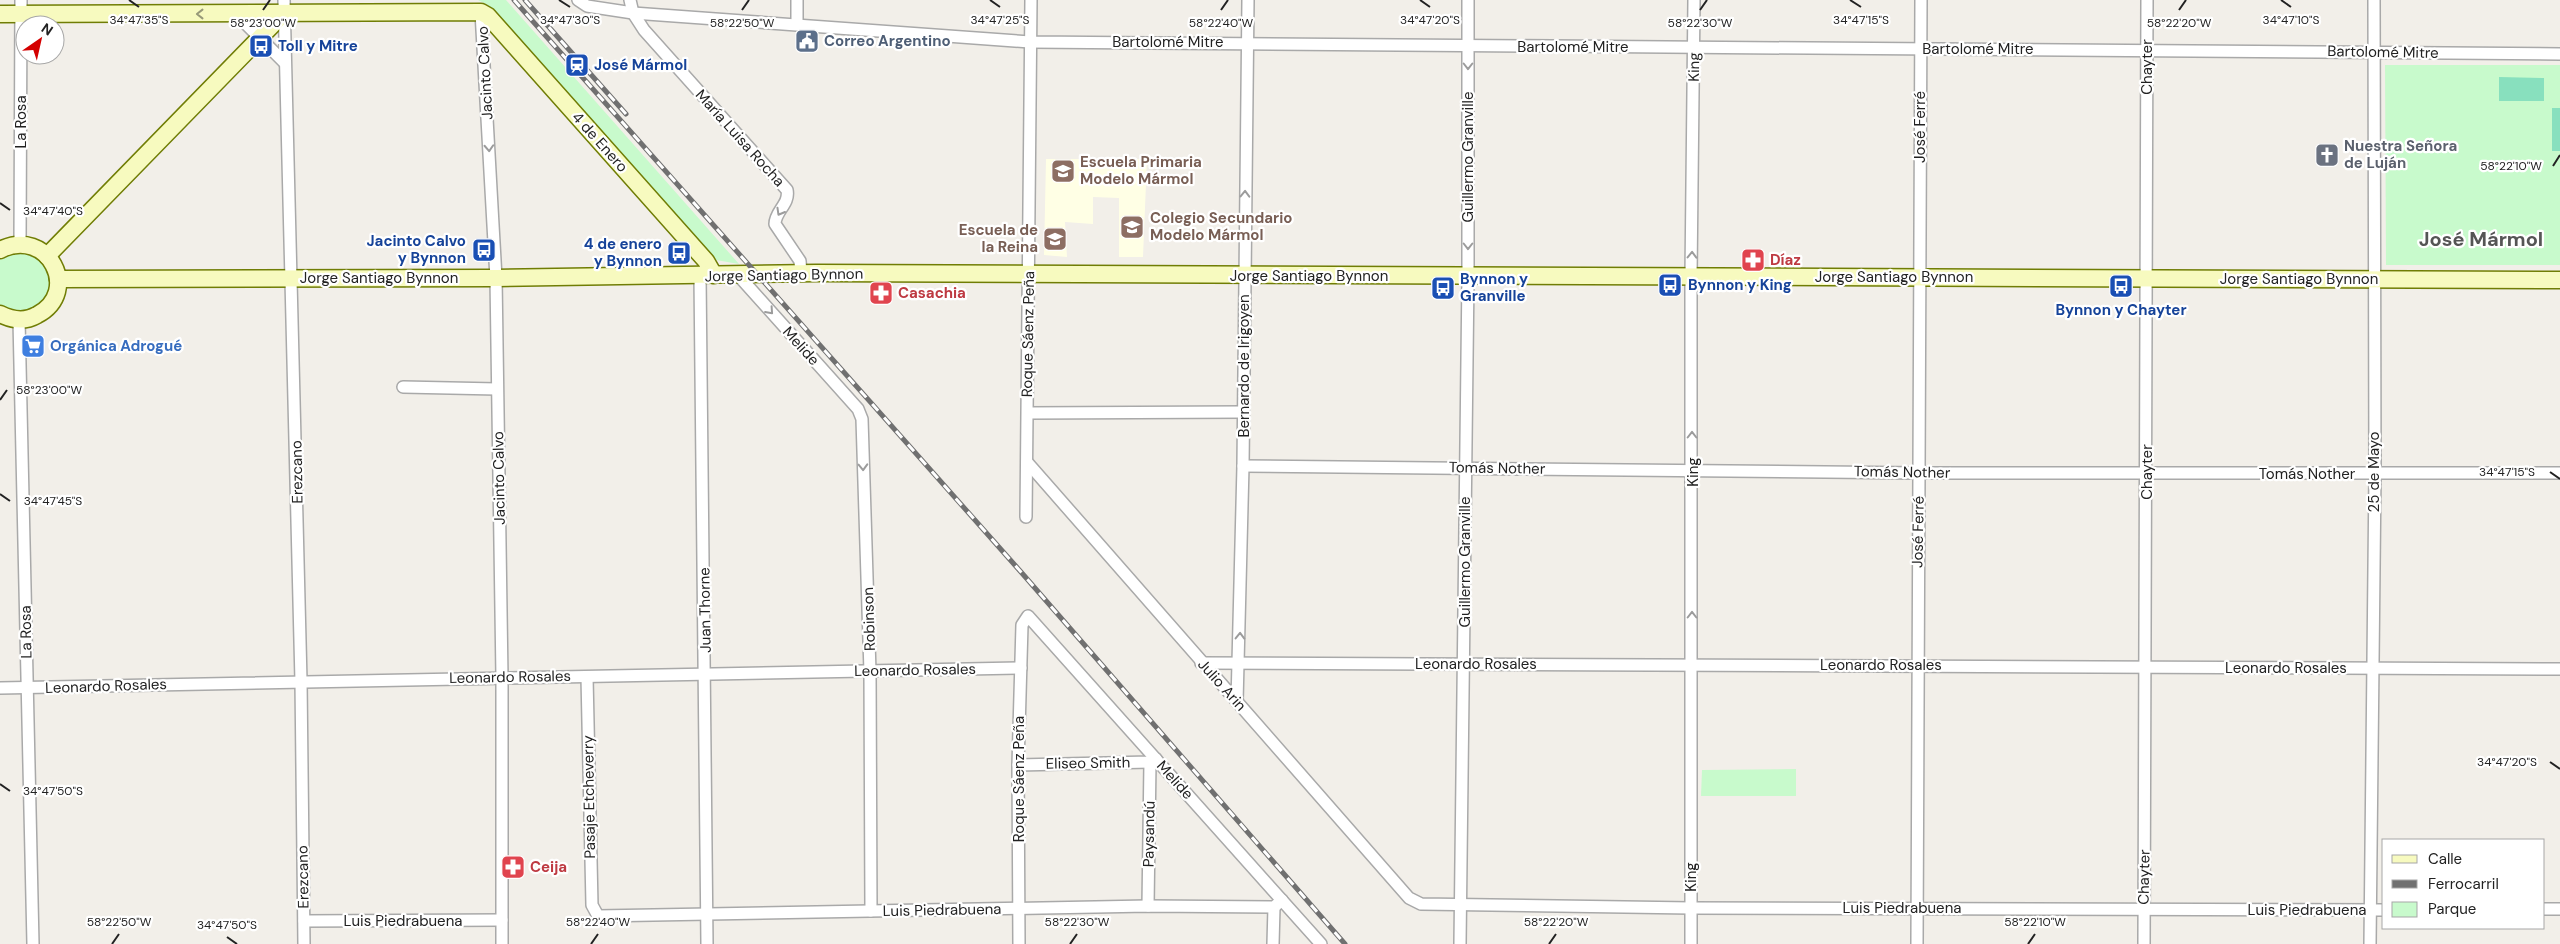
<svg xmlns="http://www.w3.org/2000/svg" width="2560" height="944" font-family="'DM Sans',sans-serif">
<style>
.education{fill:#ffffe5}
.park{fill:#c8facc}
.pitch{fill:#88e0be}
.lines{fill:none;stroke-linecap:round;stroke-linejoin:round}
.street-casing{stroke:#a9a9a9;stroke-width:14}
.secondary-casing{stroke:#707d05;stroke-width:19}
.street{stroke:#fff;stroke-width:11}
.secondary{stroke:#f7fabf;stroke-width:16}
.rail-casing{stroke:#707070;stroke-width:5}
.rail{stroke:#fff;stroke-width:3;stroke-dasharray:9;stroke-linecap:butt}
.oneway{stroke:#979978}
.oneway2{stroke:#9c9c9c}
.ticks{fill:none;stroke:#222;stroke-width:2}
.labels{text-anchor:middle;stroke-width:4.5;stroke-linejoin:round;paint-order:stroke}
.service-label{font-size:15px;font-weight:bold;fill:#4e5e75;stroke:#fff;text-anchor:start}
.street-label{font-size:15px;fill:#222;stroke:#fff}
.transit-label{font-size:15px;font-weight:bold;fill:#164399;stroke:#fff;text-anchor:start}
.worship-label{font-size:15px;font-weight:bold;fill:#5b616d;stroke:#fff;text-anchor:start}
.education-label{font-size:15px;font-weight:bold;fill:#785e54;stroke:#fff;text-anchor:start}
.health-label{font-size:15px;font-weight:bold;fill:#be3a42;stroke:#fff;text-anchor:start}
.shop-label{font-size:15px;font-weight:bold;fill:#366cbe;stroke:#fff;text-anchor:start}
.district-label{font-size:20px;font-weight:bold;fill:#555;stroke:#fff}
.ticks-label{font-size:12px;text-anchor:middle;fill:#222;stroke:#fff;stroke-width:4.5;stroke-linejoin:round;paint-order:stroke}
</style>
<rect width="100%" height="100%" fill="#f2efe9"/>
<polygon class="education" points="1046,159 1147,159 1143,257 1119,257 1119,198 1093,197 1093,224 1065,222 1067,257 1044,255"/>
<g class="park">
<polygon points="478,0 506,0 739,264 716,260 488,5"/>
<polygon points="2385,65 2560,65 2560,265 2386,265"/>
<polygon points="23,249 43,259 53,278 48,299 32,313 0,309 0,256"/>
<polygon points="1796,769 1796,796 1701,796 1702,770"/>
</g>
<g class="pitch">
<polygon points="2499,77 2544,78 2544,101 2499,101"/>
<rect x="2552" y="108" width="8" height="43"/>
</g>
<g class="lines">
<g class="street-casing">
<g id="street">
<polyline points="284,0 301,681 304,944"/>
<polyline points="578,0 587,6 633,13 1030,42 2560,54"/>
<path d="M630,0l3,13 11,17 143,160c3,14 -12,21 -12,34l25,37 1,12"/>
<polyline points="481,12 496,278 502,677 502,944"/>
<polyline points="235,13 284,62"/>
<polyline points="797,24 797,0"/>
<polyline points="20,244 21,0"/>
<polyline points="738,275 858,409 862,419 870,672 871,911"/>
<polyline points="700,276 707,944"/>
<polyline points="19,320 33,944"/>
<polyline points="403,387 497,389"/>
<polyline points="1028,413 1243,412"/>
<polyline points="1027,462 1409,898 1421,904 1691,908 2384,910"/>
<polyline points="1243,466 1919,473 2560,473"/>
<polyline points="1026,517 1031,0"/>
<polyline points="1201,663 2560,669"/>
<polyline points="587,677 592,905 598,916 1148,906 1274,907 1282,900"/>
<polyline points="0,688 1021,668"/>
<polyline points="1237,702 1243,466 1248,0"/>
<polyline points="1018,765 1150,762 1156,759"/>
<polyline points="1148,906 1150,762"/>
<polyline points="2544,909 2560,909"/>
<polyline points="304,921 502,920"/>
<polyline points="1019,944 1018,765 1022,625 1028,616 1321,944"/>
<polyline points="1273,944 1274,907"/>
<polyline points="1460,944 1468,276 1468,0"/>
<polyline points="1691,944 1691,276 1694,0"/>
<polyline points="1917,944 1921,0"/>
<polyline points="2144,944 2147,0"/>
<polyline points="2370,944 2375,474 2374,0"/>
</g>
</g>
<g class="secondary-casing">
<g id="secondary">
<polyline points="0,14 481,12 488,16 706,261 714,275"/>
<path d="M0,250c48,-24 82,42 37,65 -12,7 -25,5 -37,-1"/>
<polyline points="47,256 284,13"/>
<polyline points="58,279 496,278 816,273 2560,280"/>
</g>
</g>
<use href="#street" class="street"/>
<use href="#secondary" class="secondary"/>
<g class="rail-casing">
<g id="rail">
<polyline points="514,0 1021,572 1345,944"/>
<polyline points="525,0 626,114"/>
</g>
</g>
<use href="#rail" class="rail"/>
</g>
<defs><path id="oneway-chevron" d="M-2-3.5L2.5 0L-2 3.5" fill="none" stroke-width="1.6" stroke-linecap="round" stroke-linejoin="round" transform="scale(1.25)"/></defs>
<use class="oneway" href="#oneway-chevron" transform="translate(200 14) rotate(180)"/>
<g class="oneway2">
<use href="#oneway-chevron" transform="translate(1468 66) rotate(90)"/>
<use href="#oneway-chevron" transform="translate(489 148) rotate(87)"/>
<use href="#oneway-chevron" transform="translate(1245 194) rotate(-89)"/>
<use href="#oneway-chevron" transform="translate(780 212) rotate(120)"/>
<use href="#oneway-chevron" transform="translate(1468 246) rotate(90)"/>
<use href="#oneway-chevron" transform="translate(1692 255) rotate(-89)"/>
<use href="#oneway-chevron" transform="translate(770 311) rotate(48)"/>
<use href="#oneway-chevron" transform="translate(1692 435) rotate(-90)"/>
<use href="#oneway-chevron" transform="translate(863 467) rotate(88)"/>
<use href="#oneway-chevron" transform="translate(1692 615) rotate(-90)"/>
<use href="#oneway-chevron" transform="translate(1240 636) rotate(-89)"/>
</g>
<path class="ticks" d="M129,0l10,7M559,0l11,7M990,0l10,7M1420,0l10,7M1850,0l11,7M2281,0l10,7M263,10l7,-10M742,10l7,-10M1221,10l7,-10M1700,10l7,-10M2179,10l7,-10M2553,166l7,-11M0,203l10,7M0,400l7,-10M2550,472l10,7M0,494l10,7M2550,762l10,7M0,784l10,7M227,937l10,7M112,944l7,-10M591,944l7,-10M1070,944l7,-10M1549,944l7,-10M2028,944l7,-10"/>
<defs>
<g id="civic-square" transform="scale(1.25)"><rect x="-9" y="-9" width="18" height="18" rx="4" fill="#5c6f8a" stroke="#fff"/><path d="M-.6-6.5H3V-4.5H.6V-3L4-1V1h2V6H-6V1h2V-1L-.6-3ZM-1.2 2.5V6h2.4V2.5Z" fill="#fff"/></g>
<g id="bus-square" transform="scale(1.25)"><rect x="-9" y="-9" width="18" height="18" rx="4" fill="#1a4fb4" stroke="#fff"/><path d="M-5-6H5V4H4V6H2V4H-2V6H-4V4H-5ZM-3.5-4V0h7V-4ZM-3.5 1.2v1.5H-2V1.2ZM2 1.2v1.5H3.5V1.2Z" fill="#fff"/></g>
<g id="station-square" transform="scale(1.25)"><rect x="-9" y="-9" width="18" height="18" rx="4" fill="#1a4fb4" stroke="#fff"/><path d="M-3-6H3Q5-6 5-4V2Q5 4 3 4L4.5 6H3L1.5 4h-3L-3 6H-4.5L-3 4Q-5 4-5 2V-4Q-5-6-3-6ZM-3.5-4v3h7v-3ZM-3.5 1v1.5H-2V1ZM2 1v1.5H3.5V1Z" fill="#fff"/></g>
<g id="church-square" transform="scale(1.25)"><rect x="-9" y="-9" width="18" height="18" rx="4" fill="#6b7280" stroke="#fff"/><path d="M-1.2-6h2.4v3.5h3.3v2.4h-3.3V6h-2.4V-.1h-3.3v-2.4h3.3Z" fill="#fff"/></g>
<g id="school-square" transform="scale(1.25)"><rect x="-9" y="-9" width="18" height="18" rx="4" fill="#8d6e63" stroke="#fff"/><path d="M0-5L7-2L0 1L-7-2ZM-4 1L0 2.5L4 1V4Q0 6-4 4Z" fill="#fff"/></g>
<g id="pharmacy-square" transform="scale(1.25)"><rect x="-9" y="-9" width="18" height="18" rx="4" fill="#e0444e" stroke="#fff"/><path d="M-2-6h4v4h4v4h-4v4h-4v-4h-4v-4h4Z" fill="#fff"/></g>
<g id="supermarket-square" transform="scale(1.25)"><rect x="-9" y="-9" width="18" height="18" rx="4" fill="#3f7fe0" stroke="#fff"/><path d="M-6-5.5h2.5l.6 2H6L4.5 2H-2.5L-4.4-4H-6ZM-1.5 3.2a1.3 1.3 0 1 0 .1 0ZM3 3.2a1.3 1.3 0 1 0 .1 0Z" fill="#fff"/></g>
</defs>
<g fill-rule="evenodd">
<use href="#civic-square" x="807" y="41"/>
<use href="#bus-square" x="261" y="46"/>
<use href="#station-square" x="577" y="65"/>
<use href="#church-square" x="2327" y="155"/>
<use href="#school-square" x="1063" y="171"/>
<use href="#school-square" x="1132" y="227"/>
<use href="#school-square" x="1055" y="239"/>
<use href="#bus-square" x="484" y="250"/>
<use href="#bus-square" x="679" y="253"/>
<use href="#pharmacy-square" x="1753" y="260"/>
<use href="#bus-square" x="1670" y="285"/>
<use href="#bus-square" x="2121" y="286"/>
<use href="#bus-square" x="1443" y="288"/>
<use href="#pharmacy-square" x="881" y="293"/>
<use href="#supermarket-square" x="33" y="346"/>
<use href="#pharmacy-square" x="513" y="867"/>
</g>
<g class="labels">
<g class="service-label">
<text x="824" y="46">Correo Argentino</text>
</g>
<g class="street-label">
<text x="1168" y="47">Bartolomé Mitre</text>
<text x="1573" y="52">Bartolomé Mitre</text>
<text x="1978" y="54">Bartolomé Mitre</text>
<text transform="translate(2383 52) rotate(1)" y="5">Bartolomé Mitre</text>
<text transform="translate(1694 67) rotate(-89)" y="5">King</text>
<text transform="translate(2147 67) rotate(-90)" y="5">Chayter</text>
<text transform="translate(485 73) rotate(-93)" y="5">Jacinto Calvo</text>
<text transform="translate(21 122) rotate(-90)" y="5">La Rosa</text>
<text transform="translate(1920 127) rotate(-90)" y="5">José Ferré</text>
<text transform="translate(740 138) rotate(48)" y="5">María Luisa Rocha</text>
<text transform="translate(600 142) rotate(48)" y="5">4 de Enero</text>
<text transform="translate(1468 157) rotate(-90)" y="5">Guillermo Granville</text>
<text transform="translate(784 275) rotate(-1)" y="5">Jorge Santiago Bynnon</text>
<text x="1309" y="281">Jorge Santiago Bynnon</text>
<text x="1894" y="282">Jorge Santiago Bynnon</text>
<text x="379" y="283">Jorge Santiago Bynnon</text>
<text x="2299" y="284">Jorge Santiago Bynnon</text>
<text transform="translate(1028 334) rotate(-89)" y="5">Roque Sáenz Peña</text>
<text transform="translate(801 346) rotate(48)" y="5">Melide</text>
<text transform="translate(1244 366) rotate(-90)" y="5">Bernardo de Irigoyen</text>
<text transform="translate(1497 468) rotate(1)" y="5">Tomás Nother</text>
<text transform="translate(297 472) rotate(-91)" y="5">Erezcano</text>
<text transform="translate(1693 472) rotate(-90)" y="5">King</text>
<text transform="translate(1902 472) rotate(1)" y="5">Tomás Nother</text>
<text transform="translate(2147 472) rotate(-90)" y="5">Chayter</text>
<text transform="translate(2374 472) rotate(-90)" y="5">25 de Mayo</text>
<text x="2307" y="479">Tomás Nother</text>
<text transform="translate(499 478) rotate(-91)" y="5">Jacinto Calvo</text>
<text transform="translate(1918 532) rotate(-89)" y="5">José Ferré</text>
<text transform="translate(1465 562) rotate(-90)" y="5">Guillermo Granville</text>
<text transform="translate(705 610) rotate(-91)" y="5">Juan Thorne</text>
<text transform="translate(869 619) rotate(-92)" y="5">Robinson</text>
<text transform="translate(26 632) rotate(-91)" y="5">La Rosa</text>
<text x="1476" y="669">Leonardo Rosales</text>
<text x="1881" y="670">Leonardo Rosales</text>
<text x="2286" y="673">Leonardo Rosales</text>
<text transform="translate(915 670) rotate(-1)" y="5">Leonardo Rosales</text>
<text transform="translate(510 677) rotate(-1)" y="5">Leonardo Rosales</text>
<text transform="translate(1222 685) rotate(48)" y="5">Julio Arin</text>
<text transform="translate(106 686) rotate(-2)" y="5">Leonardo Rosales</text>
<text transform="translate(1088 763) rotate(-1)" y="5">Eliseo Smith</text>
<text transform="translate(1019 779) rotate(-90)" y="5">Roque Sáenz Peña</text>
<text transform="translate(1175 780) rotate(48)" y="5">Melide</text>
<text transform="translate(589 797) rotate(-91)" y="5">Pasaje Etcheverry</text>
<text transform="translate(1149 834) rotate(-89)" y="5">Paysandú</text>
<text transform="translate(303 877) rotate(-91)" y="5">Erezcano</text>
<text transform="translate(1691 877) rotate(-90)" y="5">King</text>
<text transform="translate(2144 877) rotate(-89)" y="5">Chayter</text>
<text x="1902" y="913">Luis Piedrabuena</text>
<text transform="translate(942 910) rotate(-1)" y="5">Luis Piedrabuena</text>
<text x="2307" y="915">Luis Piedrabuena</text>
<text x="403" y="926">Luis Piedrabuena</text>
</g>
<g class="transit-label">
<text x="278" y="51">Toll y Mitre</text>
<text x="594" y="70">José Mármol</text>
<text x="466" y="246" text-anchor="end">Jacinto Calvo<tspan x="466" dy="17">y Bynnon</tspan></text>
<text x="662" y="249" text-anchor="end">4 de enero<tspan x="662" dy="17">y Bynnon</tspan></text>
<text x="1460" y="284">Bynnon y<tspan x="1460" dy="17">Granville</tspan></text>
<text x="1688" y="290">Bynnon y King</text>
<text x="2121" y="315" text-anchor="middle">Bynnon y Chayter</text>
</g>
<g class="worship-label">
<text x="2344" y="151">Nuestra Señora<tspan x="2344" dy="17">de Luján</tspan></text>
</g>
<g class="education-label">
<text x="1080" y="167">Escuela Primaria<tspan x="1080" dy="17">Modelo Mármol</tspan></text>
<text x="1150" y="223">Colegio Secundario<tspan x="1150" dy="17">Modelo Mármol</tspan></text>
<text x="1038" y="235" text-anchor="end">Escuela de<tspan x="1038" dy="17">la Reina</tspan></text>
</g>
<g class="health-label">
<text x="1770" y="265">Díaz</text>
<text x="898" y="298">Casachia</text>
<text x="530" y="872">Ceija</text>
</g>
<g class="shop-label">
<text x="50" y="351">Orgánica Adrogué</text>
</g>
<g class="district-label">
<text x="2481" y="246">José Mármol</text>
</g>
</g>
<g class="ticks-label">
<text x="1430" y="24">34°47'20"S</text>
<text x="139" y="24">34°47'35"S</text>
<text x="570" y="24">34°47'30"S</text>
<text x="1000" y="24">34°47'25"S</text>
<text x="1861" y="24">34°47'15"S</text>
<text x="2291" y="24">34°47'10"S</text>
<text x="263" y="27">58°23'00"W</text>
<text x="742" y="27">58°22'50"W</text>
<text x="1700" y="27">58°22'30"W</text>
<text x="2179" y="27">58°22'20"W</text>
<text x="1221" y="27">58°22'40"W</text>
<text x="2511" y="170">58°22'10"W</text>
<text x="53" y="215">34°47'40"S</text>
<text x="49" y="394">58°23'00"W</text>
<text x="2507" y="476">34°47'15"S</text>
<text x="53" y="505">34°47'45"S</text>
<text x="2507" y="766">34°47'20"S</text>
<text x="53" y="795">34°47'50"S</text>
<text x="119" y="926">58°22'50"W</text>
<text x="598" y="926">58°22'40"W</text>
<text x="1077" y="926">58°22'30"W</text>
<text x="1556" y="926">58°22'20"W</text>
<text x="2035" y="926">58°22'10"W</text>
<text x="227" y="929">34°47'50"S</text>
</g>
<rect x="2382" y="839" width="162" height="90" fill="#ffffff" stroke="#a7a7a7"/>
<rect x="2392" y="855" width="25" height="8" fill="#f7fabf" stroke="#a7a7a7"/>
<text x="2428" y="864" font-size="15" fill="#222222">Calle</text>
<rect x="2392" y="880" width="25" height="8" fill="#707070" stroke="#a7a7a7"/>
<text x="2428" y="889" font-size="15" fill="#222222">Ferrocarril</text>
<rect x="2392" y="902" width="25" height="15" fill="#c8facc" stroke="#a7a7a7"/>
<text x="2428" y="914" font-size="15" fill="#222222">Parque</text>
<g transform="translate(40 40) rotate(34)"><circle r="24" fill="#ffffff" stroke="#a7a7a7"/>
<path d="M0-4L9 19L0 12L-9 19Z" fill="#d40000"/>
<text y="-8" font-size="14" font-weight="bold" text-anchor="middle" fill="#222222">N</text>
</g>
</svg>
